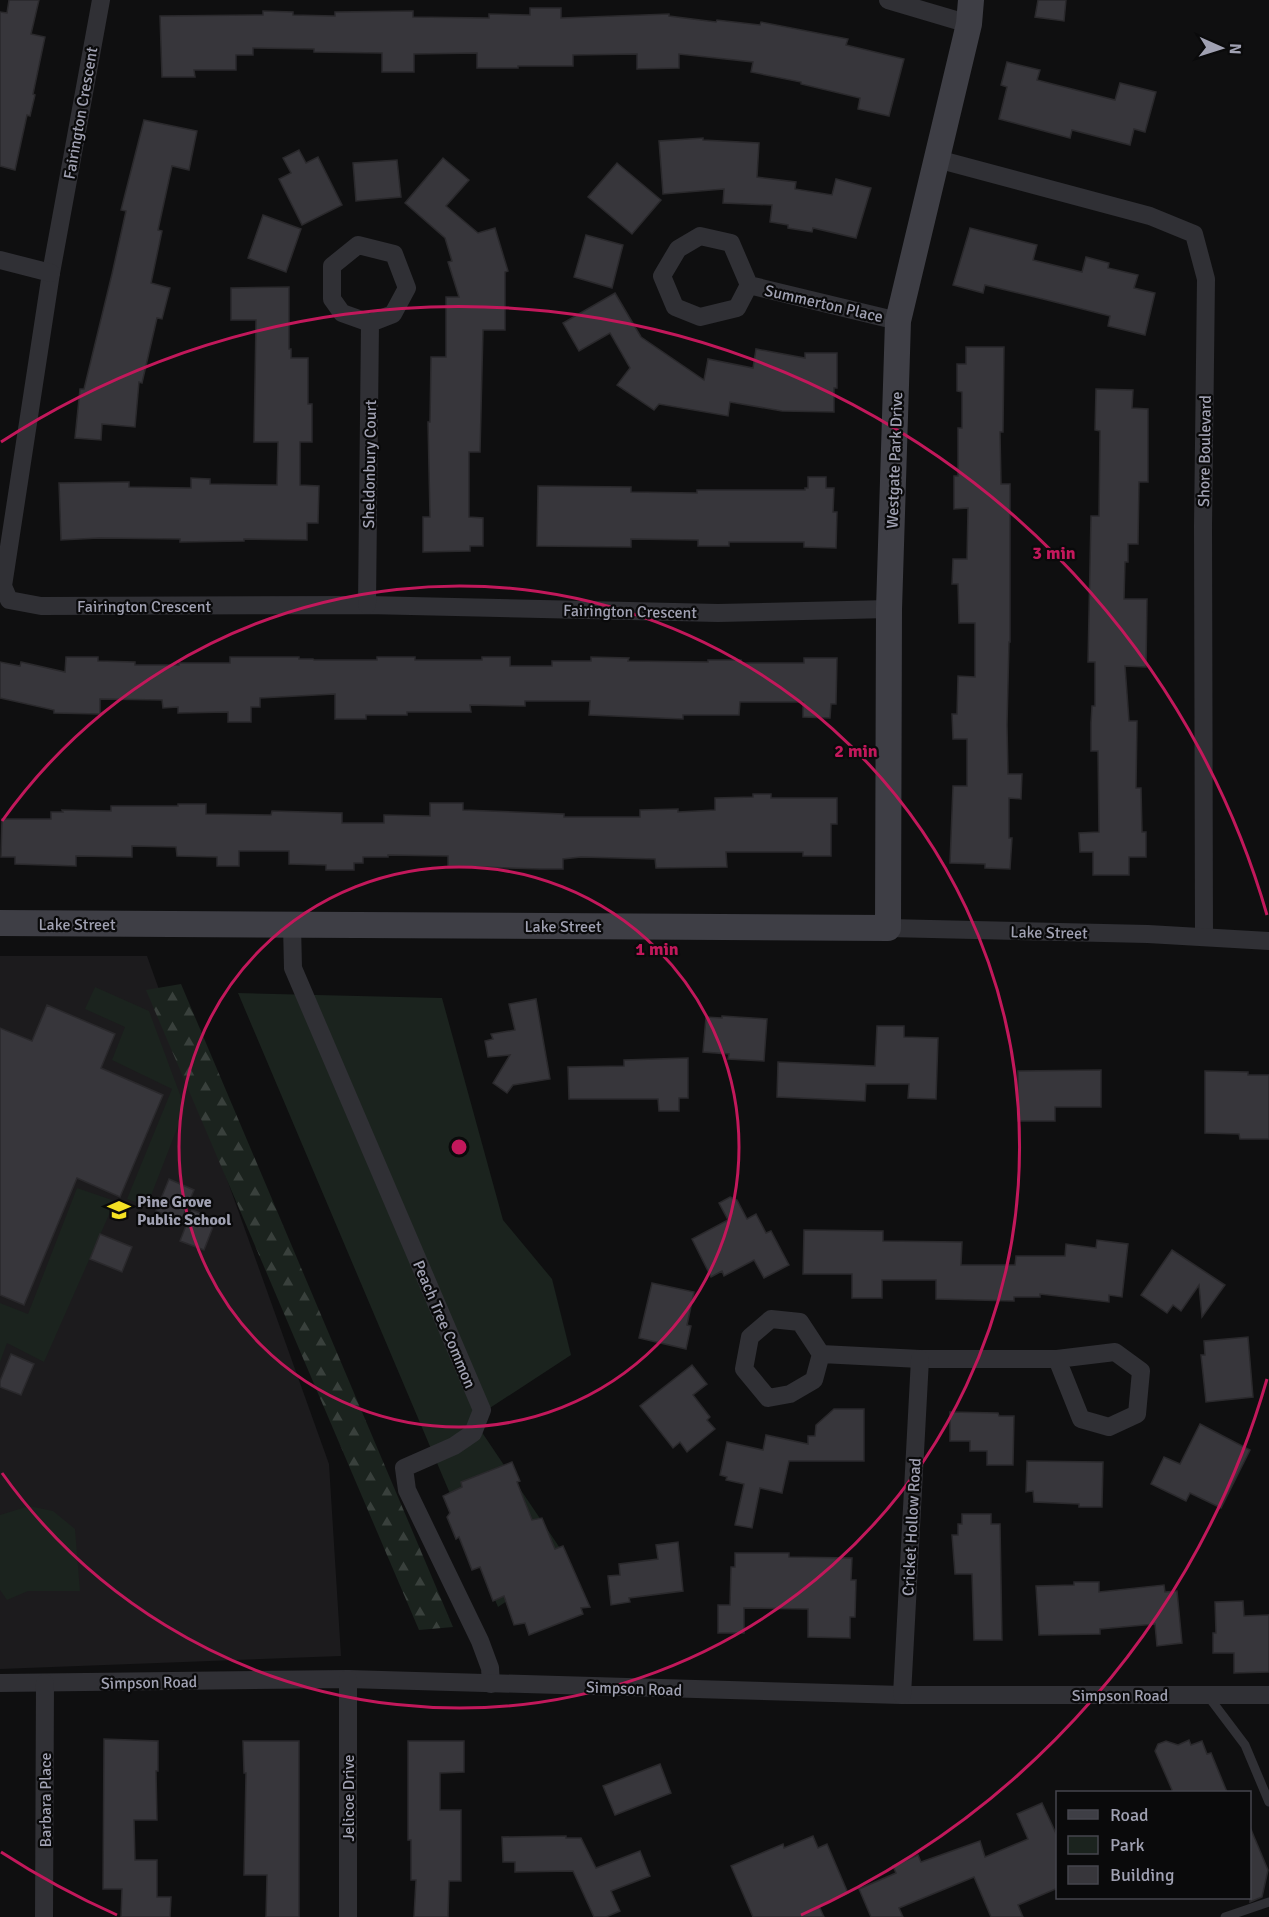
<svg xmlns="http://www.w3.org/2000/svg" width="1269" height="1917" font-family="Signika,sans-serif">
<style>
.built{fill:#1c1b1d}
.green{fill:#1b231e}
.forest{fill:url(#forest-firs)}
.building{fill:#37363b;stroke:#2a292c;stroke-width:1.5}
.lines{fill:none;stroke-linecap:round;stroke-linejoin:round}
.lane{stroke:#303035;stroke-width:9}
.street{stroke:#303035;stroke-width:18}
.secondary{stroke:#3e3e45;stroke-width:26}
.ring{fill:none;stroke:#c2185b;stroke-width:3}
.labels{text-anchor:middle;stroke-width:4.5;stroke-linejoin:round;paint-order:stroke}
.street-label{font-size:16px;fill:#a0a1b2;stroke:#0a0a0b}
.poi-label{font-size:16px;font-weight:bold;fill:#a0a1b2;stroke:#0a0a0b;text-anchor:start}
.centre{fill:#c2185b;stroke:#0a0a0b;stroke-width:3}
.ring-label{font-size:18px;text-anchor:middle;font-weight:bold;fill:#c2185b;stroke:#0a0a0b;stroke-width:4.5;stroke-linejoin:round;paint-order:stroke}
</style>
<defs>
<pattern id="forest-firs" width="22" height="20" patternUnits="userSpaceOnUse" patternTransform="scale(1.5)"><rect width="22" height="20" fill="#1b231e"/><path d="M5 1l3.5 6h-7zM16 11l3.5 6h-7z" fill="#39403c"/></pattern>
</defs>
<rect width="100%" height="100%" fill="#0f0f10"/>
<polygon class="built" points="0,956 147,956 329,1464 341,1656 0,1669"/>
<g class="green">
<polygon points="95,987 149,1011 185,1108 147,1206 127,1199 172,1089 112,1060 125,1027 85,1009"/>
<polygon points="238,993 442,998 503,1220 552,1279 571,1355 473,1419 568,1560 498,1607"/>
<polygon points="77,1188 115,1201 44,1362 7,1343 0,1362 0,1303 28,1314"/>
<polygon points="29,1506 53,1511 75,1529 80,1591 28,1591 7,1600 0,1590 0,1515"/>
</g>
<polygon class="forest" points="181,984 453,1627 419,1630 146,990"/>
<g class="building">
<polygon points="9,0 39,0 31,34 45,37 33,94 35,95 30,116 27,115 15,170 0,166 0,12 7,13"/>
<polygon points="1038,0 1066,0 1064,21 1035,17"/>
<polygon points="530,8 561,8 561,18 669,14 669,16 716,22 717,20 760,25 761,22 848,39 846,45 904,59 889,116 858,109 860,98 801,84 801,82 751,72 753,62 679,54 679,68 637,69 637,54 573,55 573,66 518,66 518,68 477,68 477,53 414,54 414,72 382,72 382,53 314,52 314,49 253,48 253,55 236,55 236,70 194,70 195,77 162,77 160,16 263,15 263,11 293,12 293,15 335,16 335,12 413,11 413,17 489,18 489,14 530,15"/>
<polygon points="1007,62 1040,70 1037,80 1115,100 1120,83 1156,92 1145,132 1134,129 1130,145 1072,130 1070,138 999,119 1007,87 1001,85"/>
<polygon points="144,120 197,131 189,170 172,166 158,230 162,231 151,283 170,288 162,319 157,318 142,383 139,382 135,427 102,424 101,440 75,438 80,389 84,389 112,274 126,211 121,210"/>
<polygon points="703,138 703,140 759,143 757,177 796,182 795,189 832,195 836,179 871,188 856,238 813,228 812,232 788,228 788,225 770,222 772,205 723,203 724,189 663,194 659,141"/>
<polygon points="299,150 306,163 318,157 342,205 302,225 279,179 291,173 283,158"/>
<polygon points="443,158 469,180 446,206 478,233 495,228 508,271 505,272 505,330 483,330 480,452 469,452 469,517 483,518 483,546 470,546 470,551 423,552 423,517 430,517 428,422 430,422 431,357 446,357 446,297 459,297 448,262 452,261 445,238 405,203"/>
<polygon points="397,160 401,197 356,201 353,163"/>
<polygon points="617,163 661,200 632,234 588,197"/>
<polygon points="263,215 301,229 286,272 248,258"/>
<polygon points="970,228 1037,245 1033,260 1082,272 1086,257 1109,263 1108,268 1138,275 1134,288 1155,293 1145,335 1108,326 1110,316 1043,299 985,285 983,293 953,285"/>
<polygon points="586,235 623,245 612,288 574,277"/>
<polygon points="289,287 289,349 291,349 291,358 308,358 308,404 312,404 312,442 300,442 300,485 319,486 318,523 307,523 307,540 244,539 244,541 180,542 180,539 99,538 61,540 59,483 129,482 129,487 191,488 191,478 210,479 210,484 277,485 278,442 254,442 256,320 231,320 231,288"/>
<polygon points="615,293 641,337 704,380 708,359 753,368 756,349 805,358 805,353 837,353 837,388 834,388 834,412 782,411 730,402 728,416 659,404 654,410 617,385 630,368 610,333 579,351 563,323"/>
<polygon points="966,347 1004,347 1003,432 1000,432 1001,484 1010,484 1010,642 1009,642 1007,725 1008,774 1022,774 1021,799 1009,798 1009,838 1012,838 1010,869 985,868 985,864 950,863 953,786 967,786 967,739 953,739 952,714 957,714 958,676 975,677 975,623 959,623 958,584 952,584 953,559 967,559 968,508 954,509 954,476 958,476 958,428 962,428 962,392 957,391 957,364 966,364"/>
<polygon points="1096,389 1133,390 1132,408 1148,409 1148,482 1139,482 1138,544 1128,544 1128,562 1125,562 1124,599 1147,599 1146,667 1125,666 1129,721 1137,721 1136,788 1141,788 1142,832 1146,832 1146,857 1129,857 1129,875 1093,875 1093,852 1080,852 1079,833 1099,832 1098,751 1091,751 1091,723 1092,706 1095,706 1095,662 1088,662 1091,516 1099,516 1100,431 1095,430"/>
<polygon points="808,477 826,477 826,488 834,488 833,512 837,512 836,548 804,547 804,542 729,542 729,546 698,546 698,540 631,539 631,547 537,546 538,486 631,487 631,492 697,493 697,490 805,490 805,488 808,488"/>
<polygon points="66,657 98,657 98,661 135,662 135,665 179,665 179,663 230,663 230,657 299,657 299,659 313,659 314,660 377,660 377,657 415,657 415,660 482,660 482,657 510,657 510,666 552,666 552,661 591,661 591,657 629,658 628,661 708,662 708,660 741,660 741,663 804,663 804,658 837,658 836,704 831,704 830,718 803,717 803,702 740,702 739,715 683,715 683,719 589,715 590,701 525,701 525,706 470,705 471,712 407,712 407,715 366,715 366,719 335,719 335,694 260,698 260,707 251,707 251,722 228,722 228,712 178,713 178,707 163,708 162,700 100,699 100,714 54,713 54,710 0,698 0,662 20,666 21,662 65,672"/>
<polygon points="753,794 771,794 771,798 837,798 837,824 831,824 831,856 803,856 803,852 726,852 727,867 656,868 655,859 581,857 563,859 563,869 540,869 448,866 448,856 388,855 388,857 363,857 363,863 354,863 354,870 326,870 326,865 289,864 289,851 239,851 239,866 217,866 217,857 177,856 176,847 132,846 132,857 76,856 76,866 15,864 15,857 1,857 2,819 51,819 51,812 63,812 62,810 111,811 111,806 178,806 178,804 206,804 206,814 271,815 272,811 342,813 342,823 384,823 384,815 430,816 430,803 463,803 463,810 564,814 564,817 640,817 640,810 678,809 678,812 715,810 715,798 753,797"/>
<polygon points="536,999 550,1079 513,1085 507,1093 493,1083 510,1055 488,1057 485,1041 493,1039 491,1034 515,1030 509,1004"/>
<polygon points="47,1005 115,1034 101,1068 163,1095 120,1197 77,1178 24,1305 0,1295 0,1028 32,1041"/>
<polygon points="722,1016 767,1019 764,1061 728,1059 729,1054 703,1052 706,1017 722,1018"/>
<polygon points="877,1026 904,1026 904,1037 938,1038 936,1099 908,1098 909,1084 866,1084 865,1101 777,1097 778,1062 875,1066"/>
<polygon points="688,1058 688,1098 679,1098 679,1111 659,1111 658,1099 569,1099 568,1067 624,1066 624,1060"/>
<polygon points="1101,1070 1101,1107 1055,1107 1055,1121 1018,1121 1018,1071"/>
<polygon points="1205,1071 1248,1072 1248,1075 1269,1075 1269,1139 1240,1139 1239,1134 1205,1133"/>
<polygon points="169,1179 194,1190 181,1221 156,1211"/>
<polygon points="730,1197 737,1200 747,1219 756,1214 766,1233 771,1231 789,1265 764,1278 754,1260 724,1276 722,1271 711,1277 692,1239 728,1220 719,1203"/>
<polygon points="192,1210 216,1219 204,1250 180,1241"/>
<polygon points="804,1230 883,1231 883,1241 962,1242 961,1265 1015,1265 1016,1256 1065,1256 1066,1244 1096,1248 1097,1240 1128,1244 1122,1297 1109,1295 1109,1302 1040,1294 1040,1297 1014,1297 1014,1301 936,1299 936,1280 882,1280 882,1298 852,1298 852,1274 803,1274"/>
<polygon points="100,1234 132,1247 122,1272 90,1259"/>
<polygon points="1172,1250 1225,1285 1202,1317 1199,1285 1181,1311 1173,1305 1167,1313 1141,1295"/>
<polygon points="652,1283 694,1292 687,1325 691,1326 686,1349 639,1338"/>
<polygon points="1248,1337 1253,1397 1206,1402 1201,1355 1205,1355 1204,1341"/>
<polygon points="11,1354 34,1364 21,1395 0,1387 0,1381"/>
<polygon points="692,1365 707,1384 693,1395 710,1417 707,1420 715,1429 687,1452 680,1442 673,1448 640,1406"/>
<polygon points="834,1409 864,1409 864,1461 789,1461 782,1493 760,1488 752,1528 735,1525 744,1484 726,1480 727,1477 720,1475 727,1442 763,1450 766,1435 808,1444 808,1436 815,1436 816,1425"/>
<polygon points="950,1412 998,1413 999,1416 1014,1416 1013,1465 987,1465 987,1451 970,1451 970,1441 950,1441"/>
<polygon points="1200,1424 1250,1450 1221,1508 1190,1493 1186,1501 1151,1484 1164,1457 1180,1464"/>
<polygon points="1027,1461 1103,1462 1102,1507 1079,1507 1079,1504 1034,1502 1033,1491 1026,1492"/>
<polygon points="512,1462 520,1481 517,1482 532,1520 542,1518 555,1549 563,1546 590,1607 581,1608 583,1614 529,1635 525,1623 514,1625 504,1596 493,1601 480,1567 472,1570 459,1537 456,1539 447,1517 450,1513 443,1496 462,1487 461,1482"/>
<polygon points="962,1514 991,1514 991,1524 1000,1524 1002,1640 974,1640 972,1574 955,1574 952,1535 958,1535 958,1524 962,1524"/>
<polygon points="678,1542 683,1591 629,1598 630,1602 611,1605 608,1576 620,1575 619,1564 658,1559 656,1545"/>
<polygon points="735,1553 789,1553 789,1557 852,1558 851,1580 856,1580 855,1617 850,1617 850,1638 808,1637 808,1609 744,1608 744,1633 718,1633 718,1605 730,1605 731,1567 735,1567"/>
<polygon points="1074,1582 1099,1582 1099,1592 1164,1585 1165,1592 1177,1591 1182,1643 1157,1646 1155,1624 1100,1629 1100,1634 1039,1635 1036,1586 1074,1585"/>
<polygon points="1243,1601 1244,1616 1269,1615 1269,1672 1234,1673 1234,1653 1213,1653 1213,1633 1216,1633 1215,1602"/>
<polygon points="104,1739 158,1741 158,1771 156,1771 157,1820 134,1820 135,1860 157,1860 157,1897 171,1897 170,1917 121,1917 122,1889 103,1889"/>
<polygon points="1189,1740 1191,1745 1202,1741 1207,1754 1211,1753 1227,1792 1173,1792 1155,1751 1158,1744 1166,1741 1178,1745"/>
<polygon points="243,1741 299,1741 299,1917 266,1917 267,1875 244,1875 246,1773 244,1773"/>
<polygon points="408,1741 464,1741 464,1772 440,1773 440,1810 461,1810 461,1881 449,1881 448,1917 414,1917 416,1880 411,1880 411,1840 408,1840"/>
<polygon points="660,1764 671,1793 615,1815 603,1786"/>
<polygon points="1042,1803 1058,1838 1058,1888 1018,1905 1023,1917 991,1917 974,1877 899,1908 903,1917 871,1917 859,1889 896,1873 893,1866 918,1855 921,1862 980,1841 985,1857 1028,1839 1017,1814"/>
<polygon points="1250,1827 1268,1870 1262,1897 1250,1902"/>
<polygon points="566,1836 566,1838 581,1838 596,1868 640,1851 650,1876 611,1891 620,1911 606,1917 594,1917 573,1871 515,1872 515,1862 503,1862 502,1837"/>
<polygon points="813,1836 818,1848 827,1844 848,1893 819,1906 824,1917 753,1917 731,1866 783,1844 784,1848"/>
</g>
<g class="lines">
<g class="lane">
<polyline points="1208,1696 1245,1745 1269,1802"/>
<polyline points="1225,1917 1269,1902"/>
</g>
<g class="street">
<polyline points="101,0 51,273 3,586 9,600 41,606 367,605 718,613 889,609"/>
<polyline points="888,0 969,24"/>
<polyline points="937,159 1150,216 1194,234 1206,279 1203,526 1204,937"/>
<polyline points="0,260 51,273"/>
<polyline points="749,285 737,308 700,317 675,307 662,276 678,249 700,236 731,243 749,285 898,321"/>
<polyline points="367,605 370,323 393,314 407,288 394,254 358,245 332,266 332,299 342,313 370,323"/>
<polyline points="292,925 293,968 482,1410 473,1433 454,1446 404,1468 407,1490 480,1641 490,1668 491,1684"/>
<polyline points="888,928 1148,934 1269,941"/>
<polyline points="821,1354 814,1380 790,1394 768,1398 744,1369 750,1337 771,1319 800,1322 821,1354 920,1359 1057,1359 1115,1352 1141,1371 1137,1414 1109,1427 1081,1419 1057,1359"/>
<polyline points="0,1683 348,1679 902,1695 1269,1695"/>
<polyline points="902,1695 920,1359"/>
<polyline points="44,1917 45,1683"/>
<polyline points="348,1917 348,1679"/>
</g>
<polyline class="secondary" points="0,923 888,928 889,609 898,321 969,24 971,0"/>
</g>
<g class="ring">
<circle cx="459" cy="1147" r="280"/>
<path d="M2 821A561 561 0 1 1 2 1473"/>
<path d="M1267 1379A841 841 0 0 1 801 1915M117 1915A841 841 0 0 1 1 1852M1 442A841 841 0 0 1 1267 915"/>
</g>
<defs>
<g id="school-bare" transform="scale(1.8)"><path d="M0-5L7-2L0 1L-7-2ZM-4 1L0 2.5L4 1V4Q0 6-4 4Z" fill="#f4e123" stroke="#0a0a0b" stroke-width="2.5" paint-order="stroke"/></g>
</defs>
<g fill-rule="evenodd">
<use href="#school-bare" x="119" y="1210"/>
</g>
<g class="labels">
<g class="street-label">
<text transform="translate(80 113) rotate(-80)" y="6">Fairington Crescent</text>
<text transform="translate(824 303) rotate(13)" y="6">Summerton Place</text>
<text transform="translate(1204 451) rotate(-89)" y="6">Shore Boulevard</text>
<text transform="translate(894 460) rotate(-88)" y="6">Westgate Park Drive</text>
<text transform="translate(369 464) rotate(-89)" y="6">Sheldonbury Court</text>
<text x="144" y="612">Fairington Crescent</text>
<text transform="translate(630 611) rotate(1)" y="6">Fairington Crescent</text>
<text x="77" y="930">Lake Street</text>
<text x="563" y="932">Lake Street</text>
<text transform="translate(1049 932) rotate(1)" y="6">Lake Street</text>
<text transform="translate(445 1324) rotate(67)" y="6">Peach Tree Common</text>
<text transform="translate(911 1527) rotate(-87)" y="6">Cricket Hollow Road</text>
<text transform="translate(149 1682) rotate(-1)" y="6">Simpson Road</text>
<text transform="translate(634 1688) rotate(2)" y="6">Simpson Road</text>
<text x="1120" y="1701">Simpson Road</text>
<text transform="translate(348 1798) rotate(-90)" y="6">Jelicoe Drive</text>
<text transform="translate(45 1800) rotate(-90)" y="6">Barbara Place</text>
</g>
<g class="poi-label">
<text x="137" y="1207">Pine Grove<tspan x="137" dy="18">Public School</tspan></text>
</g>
</g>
<circle cx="459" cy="1147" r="9" class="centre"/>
<g class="ring-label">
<text x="1054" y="559">3 min</text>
<text x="856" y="757">2 min</text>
<text x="657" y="955">1 min</text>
</g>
<rect x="1056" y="1791" width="195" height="108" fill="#0a0a0b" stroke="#46464e" stroke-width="1.5"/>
<rect x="1068" y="1810" width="30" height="9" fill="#3e3e45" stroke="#46464e" stroke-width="1.5"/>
<text x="1110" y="1821" font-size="18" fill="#a0a1b2">Road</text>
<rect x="1068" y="1836" width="30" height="18" fill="#1b231e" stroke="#46464e" stroke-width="1.5"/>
<text x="1110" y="1851" font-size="18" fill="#a0a1b2">Park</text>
<rect x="1068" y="1866" width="30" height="18" fill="#37363b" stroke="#46464e" stroke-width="1.5"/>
<text x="1110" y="1881" font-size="18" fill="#a0a1b2">Building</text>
<g transform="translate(1221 48) rotate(93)" stroke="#0a0a0b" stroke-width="4.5" paint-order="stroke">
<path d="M0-4.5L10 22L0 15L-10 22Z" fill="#a0a1b2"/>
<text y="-9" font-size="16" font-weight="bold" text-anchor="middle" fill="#a0a1b2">N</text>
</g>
</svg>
